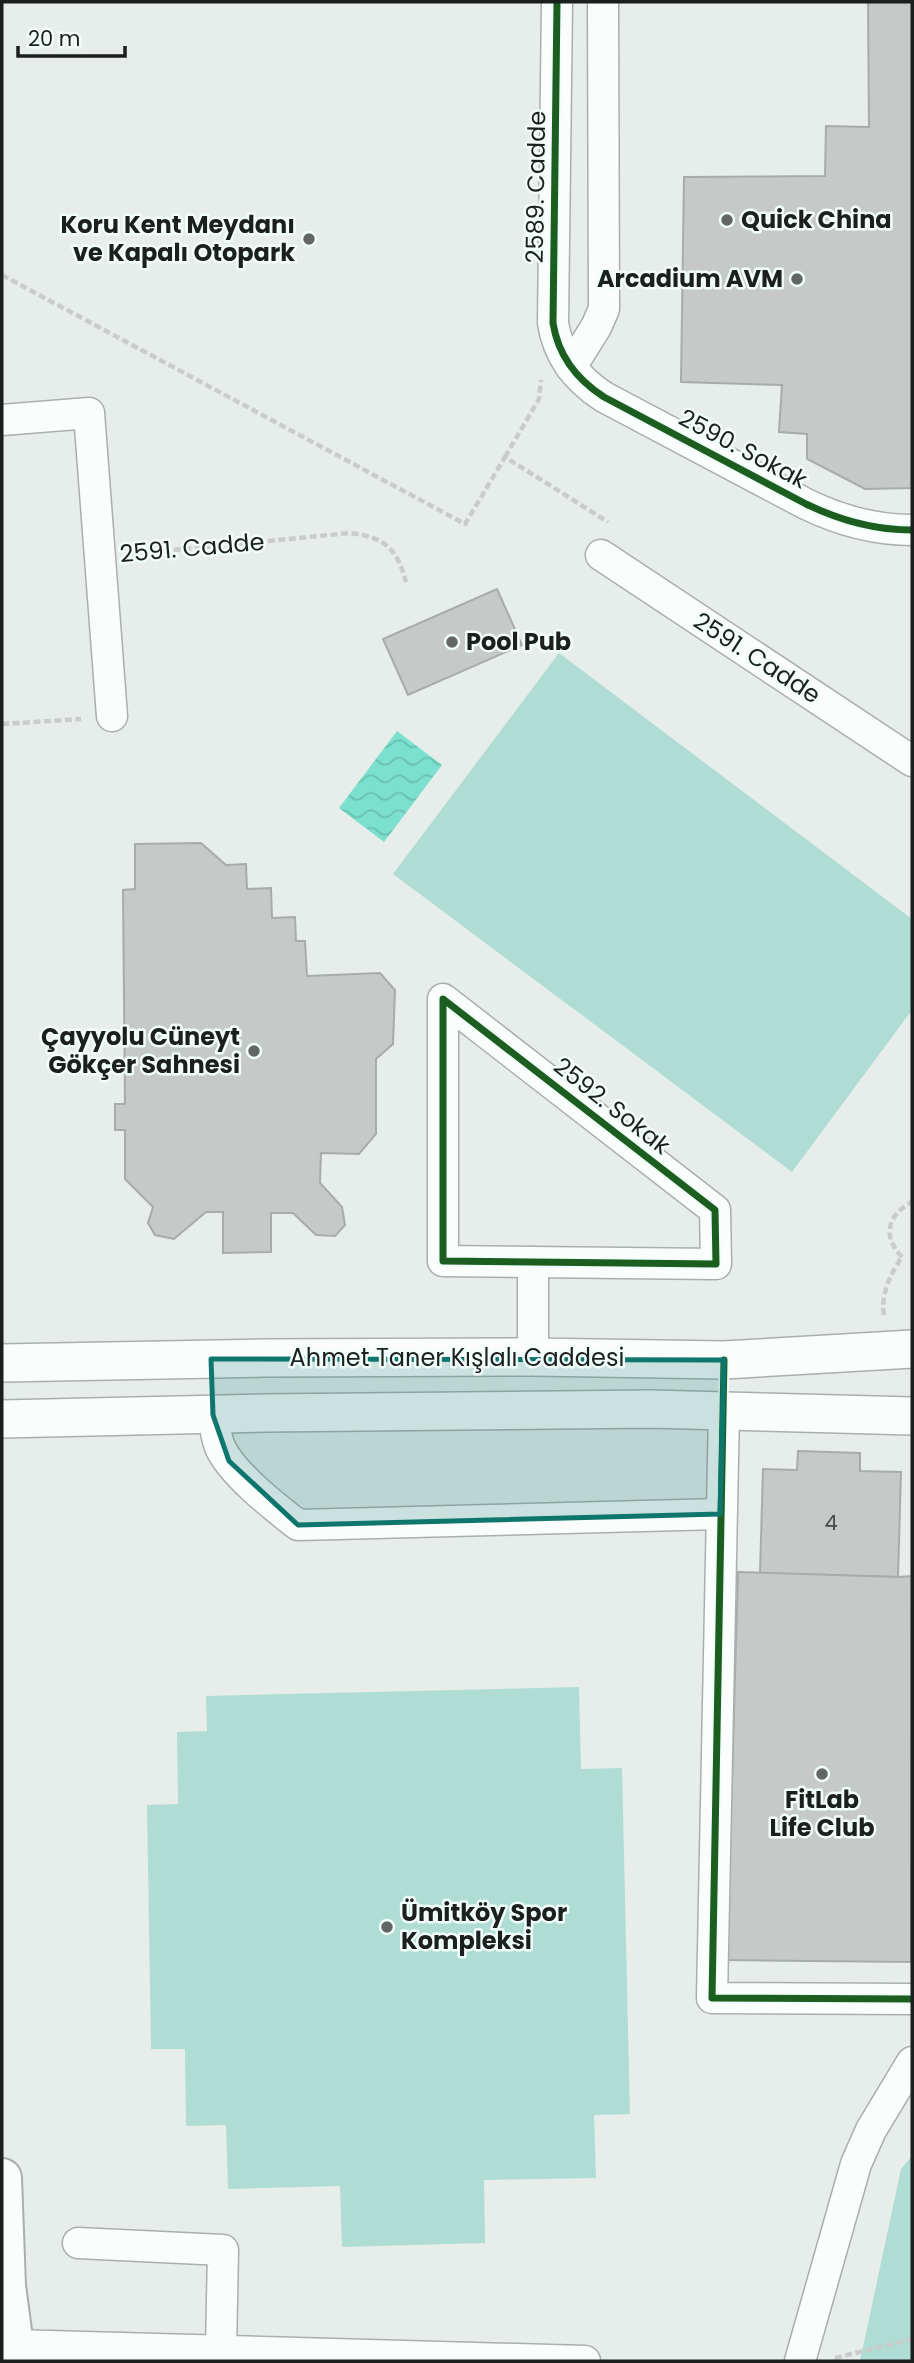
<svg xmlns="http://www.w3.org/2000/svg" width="914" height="2363" font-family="Poppins,sans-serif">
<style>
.green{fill:#afddd3}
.water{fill:url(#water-waves)}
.building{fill:#c5cac9;stroke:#a7acaa;stroke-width:2}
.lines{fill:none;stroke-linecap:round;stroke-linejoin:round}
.minor-casing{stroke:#aaafad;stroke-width:33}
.tertiary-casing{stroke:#aaafad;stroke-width:40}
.secondary-casing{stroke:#aaafad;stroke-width:42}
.path{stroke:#c9ccca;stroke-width:4.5;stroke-dasharray:7 3.5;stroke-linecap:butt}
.minor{stroke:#fbfcfc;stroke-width:30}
.tertiary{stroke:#fbfcfc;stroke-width:37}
.secondary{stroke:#fbfcfc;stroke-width:38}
.cycleway-casing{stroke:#f1fdfa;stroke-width:11}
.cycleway{stroke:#1b5e20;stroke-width:7}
.marked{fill:#0f766e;fill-opacity:0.2;stroke:#0f766e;stroke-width:5;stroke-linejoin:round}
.poi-dot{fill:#626766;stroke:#f1fdfa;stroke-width:2.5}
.labels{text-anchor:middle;stroke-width:5;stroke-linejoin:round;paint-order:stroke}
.number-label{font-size:21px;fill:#464a49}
.street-label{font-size:24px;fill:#1b1f1e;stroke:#f1fdfa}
.poi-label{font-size:24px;font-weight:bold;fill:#1b1f1e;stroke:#f1fdfa;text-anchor:start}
</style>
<defs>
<pattern id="water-waves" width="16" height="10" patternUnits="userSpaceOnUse" patternTransform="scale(1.75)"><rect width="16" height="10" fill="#7be0ce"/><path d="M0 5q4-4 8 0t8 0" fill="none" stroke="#6ac0b0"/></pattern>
</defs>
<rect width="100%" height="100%" fill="#e7edeb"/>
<g class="green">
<polygon points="559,653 912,919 912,1010 792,1172 393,874"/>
<polygon points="579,1687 581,1769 622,1768 630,2114 594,2115 596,2178 484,2180 485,2243 342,2247 340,2186 228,2189 226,2125 186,2126 185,2049 151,2049 147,1805 178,1804 177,1732 207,1731 206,1696"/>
<polygon points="912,2156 912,2361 860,2361 901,2169"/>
</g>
<polygon class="water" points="397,731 442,765 384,842 339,808"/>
<g class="building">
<polygon points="868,2 912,2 912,488 865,489 807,459 807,434 779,432 782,385 681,382 684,177 825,176 826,126 869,127"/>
<polygon points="497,589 522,645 408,695 383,639"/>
<polygon points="201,843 226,865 246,864 247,889 271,888 272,918 295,917 296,941 305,941 307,976 380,973 395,990 393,1044 376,1059 376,1134 359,1154 321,1153 320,1183 342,1207 345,1225 335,1236 316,1235 293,1213 271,1213 271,1252 223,1253 223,1212 206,1212 174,1239 155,1235 148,1223 153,1207 125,1179 125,1130 115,1130 115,1104 125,1104 123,890 135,889 135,844"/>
<polygon points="798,1451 860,1453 860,1471 901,1472 898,1577 760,1573 763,1469 797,1470"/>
<polygon points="738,1572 898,1577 912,1576 911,1962 727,1960"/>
</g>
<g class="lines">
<g class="minor-casing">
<g id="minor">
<path d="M557,2l-4,321c5,32 23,56 51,74l202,107c35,17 68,26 106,26"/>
<polyline points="571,367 596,327 604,309 603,2"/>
<polyline points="2,420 89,413 112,716"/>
<polyline points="601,555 912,761"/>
<polygon points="443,999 715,1210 716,1264 443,1261"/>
<polyline points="533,1262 533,1357"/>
<polyline points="724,1411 712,1998 912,1999"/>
<path d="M213,1415c2,10 3,23 7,32 12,27 55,60 78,78l422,-11"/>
<polyline points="78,2243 223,2250 221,2351"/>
<polyline points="13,2345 585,2361"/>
<polyline points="800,2361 856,2164 871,2130 912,2062"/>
</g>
</g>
<g class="tertiary-casing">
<g id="tertiary">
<polyline points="2,1363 264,1358 533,1357 724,1360 912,1349"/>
<polyline points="2,1419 265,1413 650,1409 912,1416"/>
</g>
</g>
<g class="secondary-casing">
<polyline id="secondary" points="2,2178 6,2286 16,2361"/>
</g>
<g class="path">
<polyline points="2,275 465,524 505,457 608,522"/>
<polyline points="505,457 539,399 541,380"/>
<path d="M132,554l218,-21c34,4 47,15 56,49"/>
<polyline points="2,724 81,719"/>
<path d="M902,1257c-20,-20 -15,-42 10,-55"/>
<path d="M884,1315c-4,-20 7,-42 18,-58"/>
<polyline points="835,2358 912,2339"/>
</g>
<use href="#minor" class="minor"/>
<use href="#tertiary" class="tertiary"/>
<use href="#secondary" class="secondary"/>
<g class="cycleway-casing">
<g id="cycleway">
<path d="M557,2l-4,321c5,32 23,56 51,74l202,107c35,17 68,26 106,26"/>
<polygon points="443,999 715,1210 716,1264 443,1261"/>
<polyline points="724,1360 712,1998 912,1999"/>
</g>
</g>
<use href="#cycleway" class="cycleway"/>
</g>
<path class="marked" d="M211,1359l513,1 -4,154 -422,11 -69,-64 -16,-46z"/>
<g class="poi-dot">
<circle cx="727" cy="220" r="7"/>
<circle cx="309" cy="239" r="7"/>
<circle cx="797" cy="279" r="7"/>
<circle cx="452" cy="642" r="7"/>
<circle cx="254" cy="1051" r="7"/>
<circle cx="822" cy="1774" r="7"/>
<circle cx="387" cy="1927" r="7"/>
</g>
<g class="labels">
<g class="number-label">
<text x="831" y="1530">4</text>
</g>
<g class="street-label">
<text transform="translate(536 187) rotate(-89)" y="8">2589. Cadde</text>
<text transform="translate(743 449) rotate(28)" y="8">2590. Sokak</text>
<text transform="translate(192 548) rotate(-5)" y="8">2591. Cadde</text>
<text transform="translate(757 658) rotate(33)" y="8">2591. Cadde</text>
<text transform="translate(612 1106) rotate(38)" y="8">2592. Sokak</text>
<text x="457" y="1366">Ahmet Taner Kışlalı Caddesi</text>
</g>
<g class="poi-label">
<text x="741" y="228">Quick China</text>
<text x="295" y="233" text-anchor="end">Koru Kent Meydanı<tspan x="295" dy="28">ve Kapalı Otopark</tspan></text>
<text x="783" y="287" text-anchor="end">Arcadium AVM</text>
<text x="466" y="650">Pool Pub</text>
<text x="240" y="1045" text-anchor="end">Çayyolu Cüneyt<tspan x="240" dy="28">Gökçer Sahnesi</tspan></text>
<text x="822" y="1808" text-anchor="middle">FitLab<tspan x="822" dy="28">Life Club</tspan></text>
<text x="401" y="1921">Ümitköy Spor<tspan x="401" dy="28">Kompleksi</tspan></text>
</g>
</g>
<rect width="914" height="2363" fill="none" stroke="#1b1f1e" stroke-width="7"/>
<path d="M18 46v10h107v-10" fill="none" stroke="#1b1f1e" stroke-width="3.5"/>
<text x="28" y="46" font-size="21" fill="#1b1f1e" stroke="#f1fdfa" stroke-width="5" paint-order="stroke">20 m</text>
</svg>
